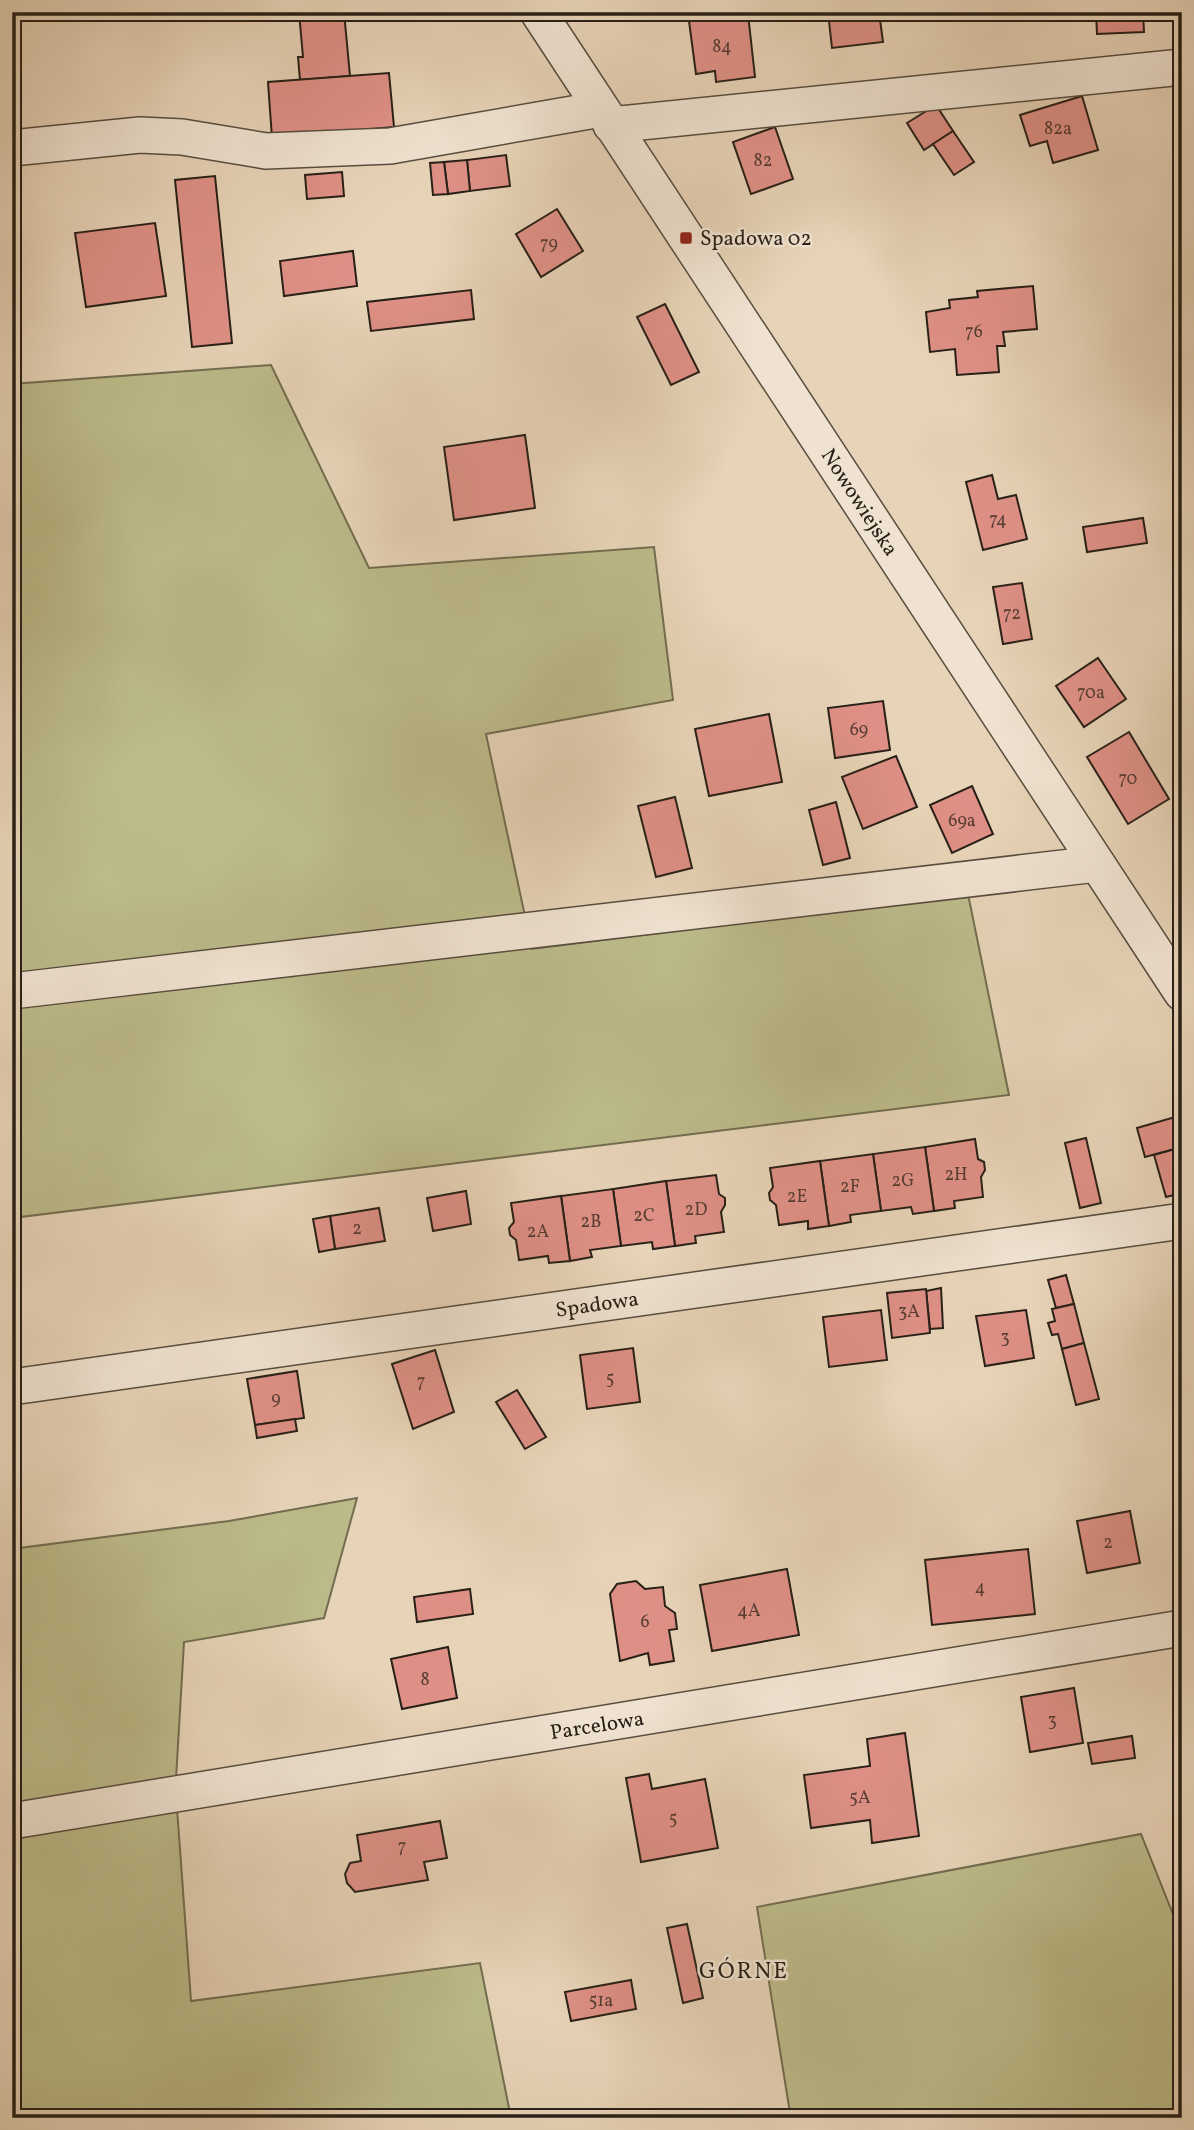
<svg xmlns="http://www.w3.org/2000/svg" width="1194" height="2130" font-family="Vollkorn,serif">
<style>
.green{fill:#bcba89;stroke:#726d50;stroke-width:2}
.building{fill:#df9086;stroke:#282017;stroke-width:2}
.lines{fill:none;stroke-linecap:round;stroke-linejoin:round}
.minor-casing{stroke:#584d3f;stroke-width:38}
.minor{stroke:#efe2d0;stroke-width:35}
.poi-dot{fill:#8f2418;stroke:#efe2d0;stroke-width:2.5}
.labels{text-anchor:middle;stroke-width:5;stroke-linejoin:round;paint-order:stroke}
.number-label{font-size:18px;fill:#563c33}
.poi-label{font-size:21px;fill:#282017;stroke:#efe2d0;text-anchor:start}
.street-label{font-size:21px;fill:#282017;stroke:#efe2d0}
.neighbourhood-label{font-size:23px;letter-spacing:2px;fill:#282017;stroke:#efe2d0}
</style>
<rect width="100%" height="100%" fill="#e7d3b7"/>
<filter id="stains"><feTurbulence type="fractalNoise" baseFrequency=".00286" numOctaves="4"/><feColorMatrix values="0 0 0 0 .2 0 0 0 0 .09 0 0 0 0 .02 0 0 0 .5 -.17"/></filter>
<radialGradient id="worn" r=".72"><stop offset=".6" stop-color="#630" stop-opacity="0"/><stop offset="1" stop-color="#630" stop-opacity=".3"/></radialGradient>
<g class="green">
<polygon points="271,365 369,568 654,547 673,700 486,734 532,949 968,894 1009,1095 12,1218 12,384"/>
<polygon points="357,1498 324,1618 184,1642 176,1779 12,1804 12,1549 229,1521"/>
<polygon points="177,1808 191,2001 480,1963 511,2118 12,2118 12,1834"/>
<polygon points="1141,1834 1182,1937 1182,2118 767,2118 790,2113 757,1907"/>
</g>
<g class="building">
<polygon points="299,12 344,12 350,76 300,80 298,57 303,57"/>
<polygon points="828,12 879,12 883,42 832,48"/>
<polygon points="1096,12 1143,12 1144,32 1097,34"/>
<polygon points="748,14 755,77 716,82 715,71 696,74 689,21"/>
<polygon points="389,73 394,127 272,138 268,82"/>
<polygon points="1082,96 1098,150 1053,163 1047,141 1030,146 1020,115"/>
<polygon points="936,105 953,131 924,150 907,123"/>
<polygon points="775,127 793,179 751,194 733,142"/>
<polygon points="953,131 974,162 954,175 933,144"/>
<polygon points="506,155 510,186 470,191 467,160"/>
<polygon points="467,160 470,191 448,194 444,162"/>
<polygon points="444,162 448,194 433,195 430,163"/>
<polygon points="342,172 344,196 307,199 305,175"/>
<polygon points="215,176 232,343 192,347 175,180"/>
<polygon points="557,209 583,251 541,277 516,234"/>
<polygon points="155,223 166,296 86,307 75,233"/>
<polygon points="353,251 357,286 284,296 280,261"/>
<polygon points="1033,286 1037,329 1003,332 1005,346 997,346 999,372 957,375 955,349 930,352 926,312 950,308 949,300 978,297 977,291"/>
<polygon points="471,290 474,319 371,331 367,302"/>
<polygon points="665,304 699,372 671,385 637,317"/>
<polygon points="525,435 535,508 454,520 444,447"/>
<polygon points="992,475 998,499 1016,495 1027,539 983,550 966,482"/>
<polygon points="1143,518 1147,543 1087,552 1083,527"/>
<polygon points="1022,583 1032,639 1003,644 993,587"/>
<polygon points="1098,658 1126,699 1084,727 1056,686"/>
<polygon points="883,701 890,750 835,758 828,708"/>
<polygon points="769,714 782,782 709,796 695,729"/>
<polygon points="1129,732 1169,799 1128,824 1087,757"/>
<polygon points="896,756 917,807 863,829 842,777"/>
<polygon points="972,786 993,834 952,853 930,805"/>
<polygon points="675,797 692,868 656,877 638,806"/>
<polygon points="836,802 850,858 823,865 809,810"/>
<polygon points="1182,1115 1182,1147 1145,1157 1137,1128"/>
<polygon points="1086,1138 1101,1203 1080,1208 1065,1143"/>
<polygon points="975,1139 978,1159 984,1162 985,1170 981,1177 983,1197 954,1201 955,1208 934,1211 925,1147"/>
<polygon points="925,1147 934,1211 913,1214 911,1207 881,1211 873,1154"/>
<polygon points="1182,1147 1182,1193 1166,1197 1154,1155"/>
<polygon points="873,1154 881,1211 850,1215 851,1222 829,1226 820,1161"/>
<polygon points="820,1161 829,1226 808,1229 808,1221 779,1225 776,1205 770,1200 769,1193 773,1187 770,1168"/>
<polygon points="716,1175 719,1194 725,1198 725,1205 721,1212 724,1232 695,1236 696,1243 675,1246 666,1181"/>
<polygon points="666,1181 675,1246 653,1249 652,1242 621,1246 613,1189"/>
<polygon points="613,1189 621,1246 590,1250 592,1257 570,1261 561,1196"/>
<polygon points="466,1191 471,1224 433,1231 427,1198"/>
<polygon points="561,1196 570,1261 549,1263 548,1256 519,1260 516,1240 510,1235 509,1228 514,1222 511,1203"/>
<polygon points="379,1208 385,1241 335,1249 330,1216"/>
<polygon points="330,1216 335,1249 319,1252 313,1219"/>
<polygon points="1066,1275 1074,1304 1056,1308 1048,1280"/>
<polygon points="941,1288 943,1328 930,1329 926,1291"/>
<polygon points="926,1289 930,1333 892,1338 887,1293"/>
<polygon points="1074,1304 1084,1343 1062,1349 1058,1334 1052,1335 1048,1323 1055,1321 1052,1309"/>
<polygon points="881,1310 887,1360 829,1367 823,1317"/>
<polygon points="1026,1310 1034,1358 985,1366 976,1316"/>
<polygon points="1084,1343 1099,1399 1076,1405 1062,1349"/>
<polygon points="633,1348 640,1402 587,1409 580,1355"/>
<polygon points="435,1350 454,1412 413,1429 392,1364"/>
<polygon points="297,1371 304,1418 255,1425 247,1379"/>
<polygon points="517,1390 546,1437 525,1449 496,1402"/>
<polygon points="295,1419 297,1431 257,1438 255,1425"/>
<polygon points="1130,1511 1140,1563 1087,1573 1077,1521"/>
<polygon points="1028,1549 1035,1614 932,1625 925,1560"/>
<polygon points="787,1569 799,1635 712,1651 700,1585"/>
<polygon points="636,1581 645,1589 663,1587 665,1606 675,1613 677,1629 669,1630 674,1661 650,1665 648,1653 620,1661 610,1594 617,1584"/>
<polygon points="470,1589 473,1614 417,1622 414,1597"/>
<polygon points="448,1647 457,1698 402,1709 391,1659"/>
<polygon points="1074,1688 1083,1743 1030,1752 1021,1697"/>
<polygon points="905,1733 919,1836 872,1843 870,1820 811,1828 804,1775 870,1766 867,1739"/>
<polygon points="1132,1736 1135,1758 1092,1764 1088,1743"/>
<polygon points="649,1774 652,1789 705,1779 718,1848 641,1862 626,1778"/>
<polygon points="440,1821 447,1858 424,1862 428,1880 355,1892 347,1883 345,1874 350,1863 361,1861 357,1835"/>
<polygon points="687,1924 703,1998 683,2003 667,1928"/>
<polygon points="631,1980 636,2009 571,2021 565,1992"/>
</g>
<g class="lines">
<g class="minor-casing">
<g id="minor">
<polyline points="538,12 1182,993"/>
<polyline points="611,125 1182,67"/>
<polyline points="12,148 140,135 182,137 266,151 390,146 601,109"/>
<polyline points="12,991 1097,864"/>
<polyline points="12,1387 1182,1221"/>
<polyline points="12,1821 1182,1628"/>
</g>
</g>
<use href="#minor" class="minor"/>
</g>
<rect class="poi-dot" x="679" y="231" width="14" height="14" rx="3.5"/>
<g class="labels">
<g class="number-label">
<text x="722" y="52">84</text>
<text x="1058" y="134">82a</text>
<text x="763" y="166">82</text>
<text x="549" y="249">79</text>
<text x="974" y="337">76</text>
<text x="998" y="525">74</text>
<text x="1012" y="619">72</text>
<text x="1091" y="698">70a</text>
<text x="859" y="735">69</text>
<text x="1128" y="784">70</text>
<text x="962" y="826">69a</text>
<text x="956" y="1180">2H</text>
<text x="903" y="1186">2G</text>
<text x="850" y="1192">2F</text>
<text x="797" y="1202">2E</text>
<text x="696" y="1215">2D</text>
<text x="644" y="1221">2C</text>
<text x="591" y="1227">2B</text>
<text x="357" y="1234">2</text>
<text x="538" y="1237">2A</text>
<text x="909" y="1317">3A</text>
<text x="1005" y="1343">3</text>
<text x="610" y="1384">5</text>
<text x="421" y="1387">7</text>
<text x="276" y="1404">9</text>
<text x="1108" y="1548">2</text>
<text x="980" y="1593">4</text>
<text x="749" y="1616">4A</text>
<text x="645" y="1627">6</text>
<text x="425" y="1685">8</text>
<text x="1052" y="1726">3</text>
<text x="860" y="1803">5A</text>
<text x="673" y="1824">5</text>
<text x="402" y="1852">7</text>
<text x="601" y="2006">51a</text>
</g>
<g class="poi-label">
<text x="700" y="245">Spadowa 02</text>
</g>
<g class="street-label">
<text transform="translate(860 502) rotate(57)" y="7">Nowowiejska</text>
<text transform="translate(597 1304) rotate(-8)" y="7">Spadowa</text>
<text transform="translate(597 1725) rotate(-9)" y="7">Parcelowa</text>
</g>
<g class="neighbourhood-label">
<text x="744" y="1978">GÓRNE</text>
</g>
</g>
<rect width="1194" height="2130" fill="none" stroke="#e7d3b7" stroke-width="42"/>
<rect x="14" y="14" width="1166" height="2102" fill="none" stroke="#282017" stroke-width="3.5"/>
<rect x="21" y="21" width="1152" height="2088" fill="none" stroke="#282017" stroke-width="2"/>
<rect width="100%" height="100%" filter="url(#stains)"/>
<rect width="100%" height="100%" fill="url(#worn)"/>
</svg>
